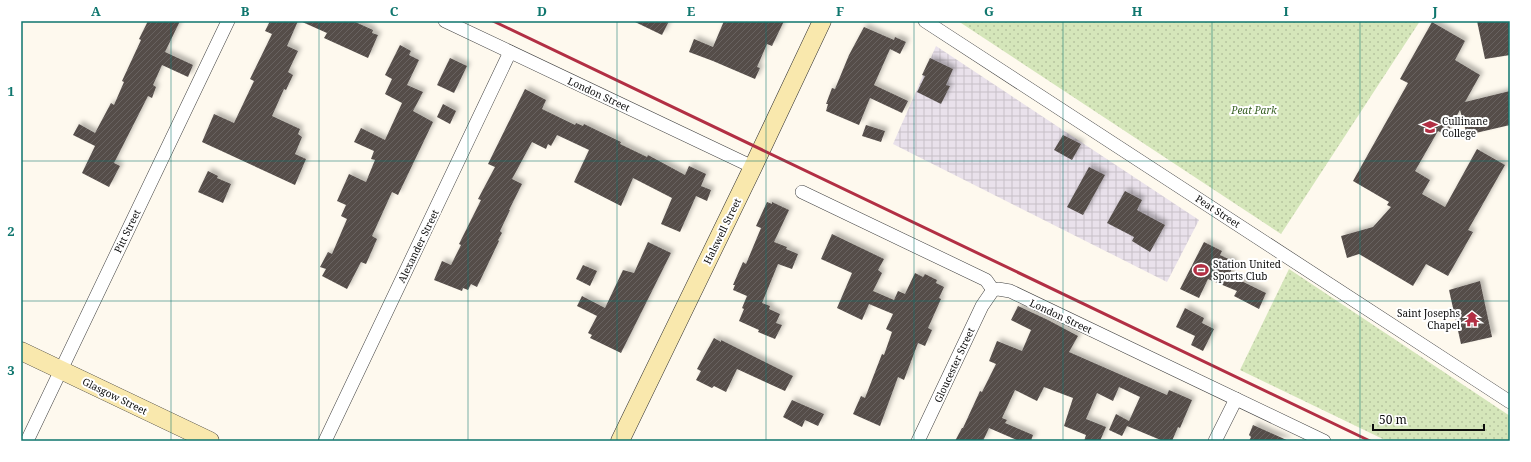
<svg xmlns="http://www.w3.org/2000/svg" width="1531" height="462" font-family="'Noto Serif',serif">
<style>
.industrial{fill:url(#industrial-grid)}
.grass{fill:url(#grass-dots)}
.building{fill:url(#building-hatch);filter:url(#shadow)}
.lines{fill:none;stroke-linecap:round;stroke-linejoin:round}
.street-casing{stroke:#404040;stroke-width:14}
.secondary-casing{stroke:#2f2f2f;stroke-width:19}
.street{stroke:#fff;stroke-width:13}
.secondary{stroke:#f9e8ad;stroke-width:18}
.rail{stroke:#b22f44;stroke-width:3}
.grid{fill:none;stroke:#0f766e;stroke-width:1;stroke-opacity:0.55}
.labels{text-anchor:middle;stroke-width:4;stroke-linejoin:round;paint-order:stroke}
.street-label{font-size:10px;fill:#0d0d0d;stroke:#fff}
.park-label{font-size:10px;font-style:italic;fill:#365f22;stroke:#fff}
.poi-label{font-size:10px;fill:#0d0d0d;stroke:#fff;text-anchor:start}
.neatline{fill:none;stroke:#0f766e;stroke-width:1.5}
.grid-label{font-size:13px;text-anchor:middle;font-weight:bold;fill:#0f766e}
</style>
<defs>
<pattern id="industrial-grid" width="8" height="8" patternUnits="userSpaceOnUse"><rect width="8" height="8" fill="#e9e1eb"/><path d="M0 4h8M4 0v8" fill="none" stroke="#c7c0c8"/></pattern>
<pattern id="grass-dots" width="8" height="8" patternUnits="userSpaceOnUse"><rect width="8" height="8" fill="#d5e6ba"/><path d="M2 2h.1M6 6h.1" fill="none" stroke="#b6c49f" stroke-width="1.8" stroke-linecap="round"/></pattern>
<pattern id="building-hatch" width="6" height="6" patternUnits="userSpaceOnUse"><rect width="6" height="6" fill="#544d4a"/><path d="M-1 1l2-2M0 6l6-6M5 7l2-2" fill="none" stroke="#686260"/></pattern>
<filter id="shadow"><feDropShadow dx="3.5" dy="-3.5" stdDeviation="2" flood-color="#0004"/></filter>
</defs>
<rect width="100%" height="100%" fill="#fef9ee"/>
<polygon class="industrial" points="936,46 1199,220 1167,282 893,144"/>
<g class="grass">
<polygon points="958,21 1420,21 1281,234"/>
<polygon points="1289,269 1510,416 1510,441 1387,441 1240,370"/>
</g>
<g class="building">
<polygon points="148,21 180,21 165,52 193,65 188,77 162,65 153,85 156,87 152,98 148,96 114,163 120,166 109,187 82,173 95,146 73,135 79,124 95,133 111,103 114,105 124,82 122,81 141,40 139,39"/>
<polygon points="270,21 298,21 287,46 298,51 288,72 293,75 286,90 284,89 272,116 300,129 298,134 302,137 295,154 306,159 295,185 202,142 214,114 234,123 254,81 250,79 272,34 265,31"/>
<polygon points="300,21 353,21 373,30 372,33 378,35 368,58 324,38 327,33"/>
<polygon points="633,21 669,21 662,35"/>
<polygon points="724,21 784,21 772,46 767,44 757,67 760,68 755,79 713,61 689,52 694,39 713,47"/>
<polygon points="1477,21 1510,21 1510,55 1485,59"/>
<polygon points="1432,22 1465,41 1455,60 1480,75 1465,102 1510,91 1510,125 1467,135 1460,110 1446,135 1438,131 1415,171 1430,180 1422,194 1445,207 1477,149 1505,165 1468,230 1473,232 1448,276 1426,264 1413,286 1359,254 1347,258 1341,236 1373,227 1391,207 1387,205 1389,202 1353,181 1408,83 1400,79"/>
<polygon points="864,27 894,40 895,37 906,42 900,54 890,49 874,85 908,101 902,113 870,98 859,125 826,111 828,104 826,104 832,88 835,89 849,55"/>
<polygon points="400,45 411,51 409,55 419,60 407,85 423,92 413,111 433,122 398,195 392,192 372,236 377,239 366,264 361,262 347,289 322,276 326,269 320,267 328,252 332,254 347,219 341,216 346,205 337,201 349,174 366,182 375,160 371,159 374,151 354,142 361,128 385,140 402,103 385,94 392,79 385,75"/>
<polygon points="450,58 467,66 454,93 437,85"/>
<polygon points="930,58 953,69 946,85 950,86 941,104 917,92 925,76 922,75"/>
<polygon points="525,89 546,100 542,109 575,125 576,123 583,126 584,124 621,142 620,144 647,157 648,155 685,175 689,166 706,174 701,186 711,190 707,201 696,196 680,232 661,224 672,198 633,178 621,206 574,182 589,150 557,135 551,146 548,144 546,149 532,142 512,179 522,184 509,210 510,210 500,231 502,233 498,240 499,241 477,287 471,284 468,290 463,288 462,291 434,280 442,261 451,265 461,245 459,244 481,200 478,199 495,167 488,164"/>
<polygon points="443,104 456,111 450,124 437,117"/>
<polygon points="866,125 885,131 881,142 862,136"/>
<polygon points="1063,135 1081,144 1072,160 1054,150"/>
<polygon points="1089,167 1105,175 1083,215 1067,207"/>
<polygon points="208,171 218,176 217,178 231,184 223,203 198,192"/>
<polygon points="1125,191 1142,200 1137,210 1165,225 1150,252 1132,241 1134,237 1107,223"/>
<polygon points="767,202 772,204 772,202 789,210 774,242 787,247 786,249 798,254 792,269 778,264 762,303 770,306 769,309 780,314 776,323 782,325 775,339 758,332 759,330 739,321 744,309 742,308 747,296 733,290 735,285 733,285 743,262 746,264 761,228 756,226"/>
<polygon points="832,234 884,259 878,270 882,273 873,291 894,300 898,291 905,294 915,273 923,277 925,274 937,280 936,283 944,287 939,298 941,299 928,328 932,330 925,346 918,343 904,380 898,377 880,426 853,414 861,396 865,398 882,354 884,355 892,332 886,329 893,314 869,304 862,320 837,308 852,273 821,259"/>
<polygon points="648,242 671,253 621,353 590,338 592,335 588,333 597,316 577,306 582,296 605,308 623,270 634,273"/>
<polygon points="1204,242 1222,251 1220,255 1235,262 1229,275 1266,293 1259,309 1234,296 1237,291 1208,279 1199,298 1180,289"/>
<polygon points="583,265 597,271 590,286 576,279"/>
<polygon points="1480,281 1492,337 1461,344 1449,290"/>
<polygon points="1018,306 1048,320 1078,336 1069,352 1167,395 1169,390 1192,400 1180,428 1178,427 1172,441 1163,441 1127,426 1122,436 1109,430 1116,414 1129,421 1140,397 1119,387 1113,401 1097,393 1086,419 1106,427 1100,441 1084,441 1086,435 1064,426 1073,398 1044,387 1037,401 1015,390 1002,418 1007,420 1005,423 1033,435 1031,441 1019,441 989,428 983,441 955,441 962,428 963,428 980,391 982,392 996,364 989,361 997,341 1022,351 1031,330 1011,320"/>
<polygon points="1185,308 1204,318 1202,323 1214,329 1203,351 1191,345 1195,336 1176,327"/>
<polygon points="714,338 721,342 721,340 793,376 785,391 737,369 726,392 714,386 712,388 696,380 701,371 697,369"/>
<polygon points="792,400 824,414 818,426 805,420 802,427 783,417"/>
<polygon points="1253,425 1289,441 1249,441 1251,437 1249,435"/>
</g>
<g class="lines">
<g class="street-casing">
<g id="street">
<polyline points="445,21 753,167"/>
<polyline points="925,21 1510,402"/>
<polyline points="802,192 986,280 993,290"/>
<polyline points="993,290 998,289 1010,291 1324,441"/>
<polyline points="27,441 228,21"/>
<polyline points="325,441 510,52"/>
<polyline points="918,441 982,306 993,290"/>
<polyline points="1215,441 1236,399"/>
</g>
</g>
<g class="secondary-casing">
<g id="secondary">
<polyline points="21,351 210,441"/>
<polyline points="620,441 753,167 822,21"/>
</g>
</g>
<use href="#street" class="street"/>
<use href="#secondary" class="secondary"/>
<polyline class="rail" points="493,21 1370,441"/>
</g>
<path class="grid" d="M171,21v420M319,21v420M468,21v420M617,21v420M766,21v420M914,21v420M1063,21v420M1212,21v420M1360,21v420M21,161h1489M21,301h1489"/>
<defs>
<g id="school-bare" transform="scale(1.2)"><path d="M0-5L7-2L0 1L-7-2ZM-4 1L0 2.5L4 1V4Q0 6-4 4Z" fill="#b22f44" stroke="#fff" stroke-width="2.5" paint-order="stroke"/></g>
<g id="stadium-bare" transform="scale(1.2)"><path d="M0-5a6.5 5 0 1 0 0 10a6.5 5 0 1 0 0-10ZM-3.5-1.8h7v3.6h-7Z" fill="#b22f44" stroke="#fff" stroke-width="2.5" paint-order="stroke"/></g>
<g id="temple-bare" transform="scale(1.2)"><path d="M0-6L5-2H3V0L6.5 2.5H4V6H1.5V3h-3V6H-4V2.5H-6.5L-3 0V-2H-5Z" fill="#b22f44" stroke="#fff" stroke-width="2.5" paint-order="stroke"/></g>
</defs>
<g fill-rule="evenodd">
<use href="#school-bare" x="1430" y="127"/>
<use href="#stadium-bare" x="1201" y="270"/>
<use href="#temple-bare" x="1472" y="319"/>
</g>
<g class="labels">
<g class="street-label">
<text transform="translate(599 94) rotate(25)" y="4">London Street</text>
<text transform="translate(1218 211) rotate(33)" y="4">Peat Street</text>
<text transform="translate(127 231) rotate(-64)" y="4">Pitt Street</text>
<text transform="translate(722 231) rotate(-64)" y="4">Halswell Street</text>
<text transform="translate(418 246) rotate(-64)" y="4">Alexander Street</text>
<text transform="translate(1061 316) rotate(25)" y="4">London Street</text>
<text transform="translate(954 365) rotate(-65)" y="4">Gloucester Street</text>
<text transform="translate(115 396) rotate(26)" y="4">Glasgow Street</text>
</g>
<g class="park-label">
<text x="1254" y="114">Peat Park</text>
</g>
<g class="poi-label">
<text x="1442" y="125">Cullinane<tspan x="1442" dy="12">College</tspan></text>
<text x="1213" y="268">Station United<tspan x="1213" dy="12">Sports Club</tspan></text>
<text x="1460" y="317" text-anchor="end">Saint Josephs<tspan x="1460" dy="12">Chapel</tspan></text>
</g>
</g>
<rect width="1531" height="462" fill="none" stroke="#ffffff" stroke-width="44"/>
<path d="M1373 424v6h111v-6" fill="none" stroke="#0d0d0d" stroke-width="2"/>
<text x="1379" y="424" font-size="12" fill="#0d0d0d" stroke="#ffffff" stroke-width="3" paint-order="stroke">50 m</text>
<rect x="22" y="22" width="1487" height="418" class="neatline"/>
<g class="grid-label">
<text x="96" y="16">A</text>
<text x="245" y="16">B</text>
<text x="394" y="16">C</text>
<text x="542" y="16">D</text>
<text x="691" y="16">E</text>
<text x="840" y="16">F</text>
<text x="989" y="16">G</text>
<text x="1137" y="16">H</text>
<text x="1286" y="16">I</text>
<text x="1435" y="16">J</text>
<text x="11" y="96">1</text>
<text x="11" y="236">2</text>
<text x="11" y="375">3</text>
</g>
</svg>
